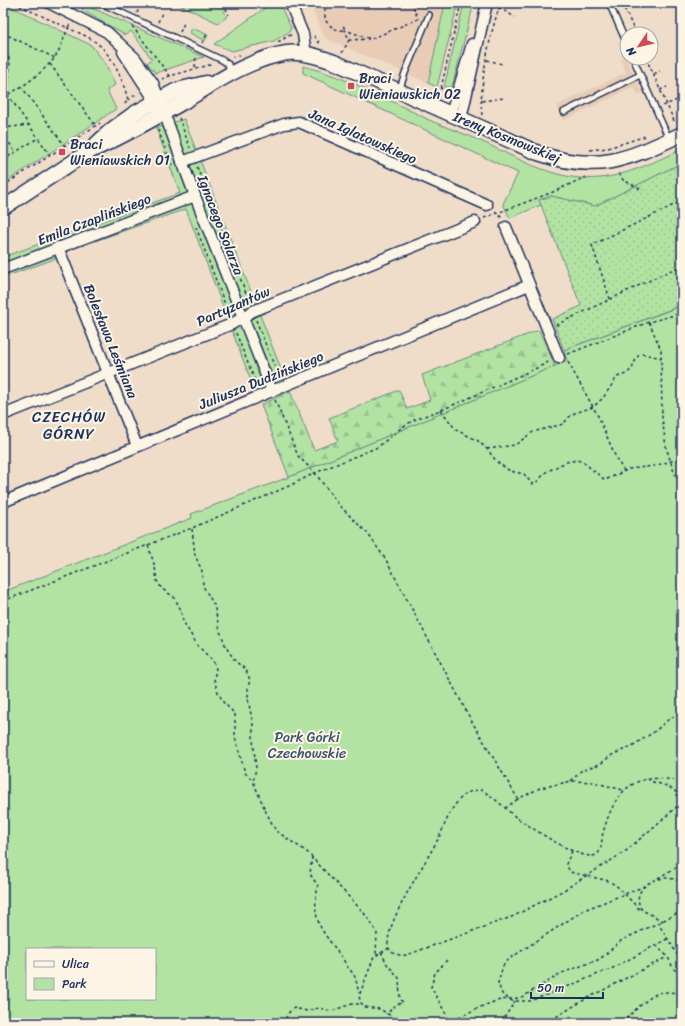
<svg xmlns="http://www.w3.org/2000/svg" width="685" height="1026" font-family="Sriracha,sans-serif">
<style>
.built{fill:#e8ccb5}
.green{fill:#b3e3a2;stroke:#678980;fill-rule:evenodd}
.forest{fill:url(#forest-firs);stroke:#678980}
.garden{fill:url(#garden-dots);stroke:#678980}
.lines{fill:none;stroke-linecap:round;stroke-linejoin:round}
.lane-casing{stroke:#1b2f5e;stroke-width:8}
.street-casing{stroke:#1b2f5e;stroke-width:13}
.secondary-casing{stroke:#1b2f5e;stroke-width:17}
.path{stroke:#1b2f5e;stroke-width:1.5;stroke-dasharray:3 3;stroke-linecap:butt}
.lane{stroke:#fcf5e5;stroke-width:5}
.street{stroke:#fcf5e5;stroke-width:10}
.secondary{stroke:#fcf5e5;stroke-width:14}
.poi-dot{fill:#d1495b;stroke:#fcf5e5;stroke-width:1.5}
.labels{text-anchor:middle;stroke-width:4;stroke-linejoin:round;paint-order:stroke}
.poi-label{font-size:14px;fill:#1b2f5e;stroke:#fcf5e5;text-anchor:start}
.street-label{font-size:14px;fill:#1b2f5e;stroke:#fcf5e5}
.park-label{font-size:14px;fill:#39536c;stroke:#fcf5e5}
.neighbourhood-label{font-size:15px;letter-spacing:1px;fill:#1b2f5e;stroke:#fcf5e5}
</style>
<defs>
<pattern id="forest-firs" width="22" height="20" patternUnits="userSpaceOnUse"><rect width="22" height="20" fill="#b3e3a2"/><path d="M5 1l3.5 6h-7zM16 11l3.5 6h-7z" fill="#99c38e"/></pattern>
<pattern id="garden-dots" width="8" height="8" patternUnits="userSpaceOnUse"><rect width="8" height="8" fill="#b3e3a2"/><path d="M2 2h.1M6 6h.1" fill="none" stroke="#99c38e" stroke-width="1.8" stroke-linecap="round"/></pattern>
</defs>
<rect width="100%" height="100%" fill="#f0ddc9"/>
<filter id="ink" filterUnits="userSpaceOnUse"><feTurbulence type="fractalNoise" baseFrequency=".025" numOctaves="2"/><feDisplacementMap in="SourceGraphic" scale="8" xChannelSelector="R" yChannelSelector="G"/><feConvolveMatrix kernelMatrix="1 2 1 2 8 2 1 2 1" color-interpolation-filters="sRGB"/></filter>
<g filter="url(#ink)">
<g class="built">
<polygon points="309,3 445,3 428,83 325,38"/>
<polygon points="623,52 643,93 638,95 634,87 563,121 556,106 626,72 621,62"/>
</g>
<g class="green">
<polygon points="3,3 91,45 106,64 115,85 107,90 116,109 3,184"/>
<polygon points="176,3 211,3 221,5 227,17 218,23"/>
<polygon points="272,3 279,3 291,28 289,32 274,41 232,51 214,44"/>
<polygon points="445,3 458,3 437,87 428,83"/>
<polygon points="464,3 474,3 452,87 444,87"/>
<polygon points="85,5 204,57 156,73 147,63 152,59 131,31 125,35 82,10"/>
<polygon points="192,28 208,35 205,41 190,33"/>
<path d="M303,66c44,11 86,34 126,54 18,8 38,14 56,23 36,17 73,39 115,35 29,-3 56,-17 82,-29v14l-87,43 -44,-10 -12,4 2,5 -31,13 -7,-14 15,-31 -215,-100z"/>
<polygon points="184,119 286,382 256,394 186,209 72,249 52,260 7,276 3,268 3,257 180,193 156,128"/>
<path d="M681,306l1,717h-679v-431l189,-74 -1,-4 98,-37 278,-116 -3,-11zM27,949h128v50h-128z"/>
</g>
<polygon class="forest" points="539,330 555,366 289,477 261,405 290,391 314,450 338,441 329,418 399,390 407,409 430,400 422,375"/>
<polygon class="garden" points="682,163 682,305 564,350 552,319 581,306 539,200 551,196 595,206"/>
<g class="lines">
<g class="lane-casing">
<g id="lane">
<polyline points="101,3 222,60 228,64 230,72"/>
<polyline points="609,3 627,44"/>
<polyline points="633,58 669,139"/>
<polyline points="399,91 405,73 429,15"/>
<polyline points="564,112 640,75"/>
</g>
</g>
<g class="street-casing">
<g id="street">
<polyline points="49,3 107,32 135,58 153,83 195,196 272,391"/>
<polyline points="290,3 303,34 306,55"/>
<polyline points="123,52 159,107"/>
<polyline points="451,114 472,44"/>
<polyline points="461,119 487,3"/>
<polyline points="182,162 284,124 299,122 487,205"/>
<polyline points="506,227 559,358"/>
<polyline points="58,247 137,446"/>
<polyline points="3,269 195,196"/>
<polyline points="3,415 232,324 253,311 475,222"/>
<polyline points="3,502 529,285"/>
</g>
</g>
<g class="secondary-casing">
<g id="secondary">
<path d="M88,152c33,-14 65,-33 97,-51 31,-19 65,-42 102,-48 15,-2 33,4 47,9l204,91c60,21 90,6 144,-19"/>
<polyline points="3,208 88,152 110,131 135,113 177,90 206,83"/>
</g>
</g>
<g class="path">
<polyline points="14,3 68,28 70,23"/>
<polyline points="223,3 229,15"/>
<path d="M325,3v17c6,7 10,11 20,10l-2,-5"/>
<polyline points="622,3 636,34"/>
<polyline points="499,8 515,17"/>
<polyline points="137,13 142,3"/>
<polyline points="158,22 162,13"/>
<polyline points="132,26 170,76 213,64"/>
<polyline points="180,32 184,23"/>
<polyline points="3,33 55,58"/>
<polyline points="314,36 320,44"/>
<polyline points="349,40 369,39"/>
<polyline points="278,42 292,34"/>
<polyline points="202,43 207,34"/>
<polyline points="3,46 10,61 8,95"/>
<polyline points="342,53 349,40 345,30 371,39 418,19 412,3"/>
<polyline points="232,57 240,55"/>
<polyline points="646,58 675,123"/>
<polyline points="487,60 502,64"/>
<polyline points="50,64 96,126"/>
<polyline points="195,67 196,55"/>
<polyline points="654,74 660,71"/>
<polyline points="162,79 170,76 172,79"/>
<polyline points="21,86 65,146"/>
<polyline points="441,88 461,3"/>
<polyline points="660,90 667,87"/>
<path d="M3,95c12,0 46,-28 52,-38 6,-9 9,-19 13,-29 8,4 18,7 26,13 18,12 29,39 34,59l-4,5"/>
<polyline points="438,95 441,88 448,91"/>
<polyline points="128,100 138,93"/>
<polyline points="482,101 504,98"/>
<polyline points="663,106 682,98"/>
<polyline points="3,107 8,95 50,155"/>
<path d="M482,115c-4,-25 9,-88 19,-112"/>
<polyline points="179,118 190,148"/>
<polyline points="677,122 682,120"/>
<polyline points="3,128 29,125"/>
<polyline points="158,130 172,165"/>
<polyline points="3,133 15,152"/>
<polyline points="590,150 608,148 646,136"/>
<polyline points="3,160 38,138"/>
<polyline points="197,167 249,301"/>
<polyline points="619,173 623,180 643,190"/>
<polyline points="3,186 100,123"/>
<polyline points="495,211 502,218"/>
<polyline points="484,218 553,192 586,177"/>
<polyline points="196,227 229,315"/>
<polyline points="610,299 592,245 682,201"/>
<polyline points="256,320 279,378"/>
<polyline points="649,322 661,350 662,417 666,447 674,472 682,488"/>
<polyline points="556,325 682,265"/>
<polyline points="236,333 257,386"/>
<polyline points="568,354 649,322 682,313"/>
<polyline points="568,362 598,416 617,460 624,471"/>
<polyline points="275,400 298,456 315,473 340,506 368,534 386,560 471,720 518,799 540,788 572,781 593,782 623,790"/>
<polyline points="441,410 456,430 477,440 487,449 497,462 510,471 524,474 532,484 538,481 546,472 566,462 577,460 583,462 605,480 629,469 654,466 682,458"/>
<polyline points="487,449 515,445 533,432 563,424 572,414 593,407 603,398 617,377 626,374 632,369 636,359 639,355 643,354 662,358"/>
<polyline points="192,529 195,555 202,571 203,586 214,605 220,631 226,647 235,661 246,670 250,680 248,687 248,699 253,725 253,739 256,769 253,781 266,812 276,831 307,852 364,913 377,932 376,955"/>
<polyline points="148,545 155,567 157,581 162,589 174,597 180,608 183,621 197,645 213,661 216,669 214,679 217,690 223,702 235,714 235,737 245,773 253,780"/>
<polyline points="3,601 192,528 289,486 315,473 378,447 401,428 414,420 451,406 539,367 550,361"/>
<path d="M648,778l2,3c12,4 32,6 29,24l-53,46 -62,39 -50,26 -107,39c-8,1 -19,-1 -19,-11 -1,-25 38,-81 50,-105 7,-13 11,-29 22,-40 7,-7 12,-9 21,-9 14,7 24,19 36,28 14,9 64,44 79,37 7,-4 5,-16 7,-22 12,-45 33,-63 79,-51"/>
<polyline points="571,781 582,770 600,764 612,755 632,746 654,732 669,719 682,712"/>
<polyline points="505,808 518,799"/>
<polyline points="572,851 566,864 570,872 609,881 618,887 639,909 642,910"/>
<path d="M312,857l-2,17 8,12c-9,43 10,47 29,80 2,3 5,6 7,9 3,6 3,12 5,18"/>
<polyline points="658,878 682,864"/>
<polyline points="645,886 584,910 509,959 503,966 498,983 502,994 512,1001 530,1001 554,992 613,968 667,939"/>
<path d="M663,921l-21,-11c-16,-23 24,-42 40,-26"/>
<polyline points="658,923 682,911"/>
<polyline points="656,945 668,957 673,968 682,977"/>
<polyline points="389,948 374,957 359,996 361,1003 365,1007 380,1009 402,1023"/>
<polyline points="381,952 387,964 399,978 400,998 403,1003 397,1004 386,1014"/>
<polyline points="447,960 435,973 431,987 451,1023"/>
<polyline points="275,1023 284,1021 290,1011 294,1008 307,1011 319,1008 331,1011 352,1004 361,1004"/>
<path d="M448,1023c16,-8 32,-17 49,-22 9,-3 19,-1 27,-5l38,-23 38,-14 22,-19 36,-17 24,39"/>
<polyline points="501,1023 515,1001"/>
<polyline points="546,1023 584,1000 667,957"/>
<path d="M622,1023c9,-9 29,-30 41,-31 6,0 12,1 19,0"/>
</g>
<use href="#lane" class="lane"/>
<use href="#street" class="street"/>
<use href="#secondary" class="secondary"/>
</g>
</g>
<g class="poi-dot">
<rect x="347" y="82" width="8" height="8" rx="2"/>
<rect x="58" y="148" width="8" height="8" rx="2"/>
</g>
<g class="labels">
<g class="poi-label">
<text x="359" y="83">Braci<tspan x="359" dy="16">Wieniawskich 02</tspan></text>
<text x="70" y="149">Braci<tspan x="70" dy="16">Wieniawskich 01</tspan></text>
</g>
<g class="street-label">
<text transform="translate(363 136) rotate(24)" y="5">Jana Iglatowskiego</text>
<text transform="translate(507 137) rotate(22)" y="5">Ireny Kosmowskiej</text>
<text transform="translate(94 219) rotate(-21)" y="5">Emila Czaplińskiego</text>
<text transform="translate(221 225) rotate(69)" y="5">Ignacego Solarza</text>
<text transform="translate(233 306) rotate(-24)" y="5">Partyzantów</text>
<text transform="translate(111 341) rotate(68)" y="5">Bolesława Leśmiana</text>
<text transform="translate(261 380) rotate(-22)" y="5">Juliusza Dudzińskiego</text>
</g>
<g class="park-label">
<text x="307" y="742">Park Górki<tspan x="307" dy="16">Czechowskie</tspan></text>
</g>
<g class="neighbourhood-label">
<text x="69" y="422">CZECHÓW<tspan x="69" dy="17">GÓRNY</tspan></text>
</g>
</g>
<rect width="685" height="1026" fill="none" stroke="#fcf5e5" stroke-width="16"/>
<rect x="8" y="8" width="669" height="1010" fill="none" stroke="#1b2f5e" stroke-width="1.5" filter="url(#ink)"/>
<rect x="26" y="948" width="130" height="52" fill="#fcf5e5" stroke="#a2a6af"/>
<rect x="34" y="961" width="20" height="6" fill="#fcf5e5" stroke="#a2a6af"/>
<text x="62" y="968" font-size="12" fill="#1b2f5e">Ulica</text>
<rect x="34" y="978" width="20" height="12" fill="#b3e3a2" stroke="#a2a6af"/>
<text x="62" y="988" font-size="12" fill="#1b2f5e">Park</text>
<g transform="translate(639 46) rotate(235)"><circle r="19" fill="#fcf5e5" stroke="#a2a6af"/>
<path d="M0-3L7 15L0 10L-7 15Z" fill="#d1495b"/>
<text y="-6" font-size="11" font-weight="bold" text-anchor="middle" fill="#1b2f5e">N</text>
</g>
<path d="M531 992v6h72v-6" fill="none" stroke="#1b2f5e" stroke-width="2"/>
<text x="537" y="992" font-size="12" fill="#1b2f5e" stroke="#fcf5e5" stroke-width="3" paint-order="stroke">50 m</text>
</svg>
